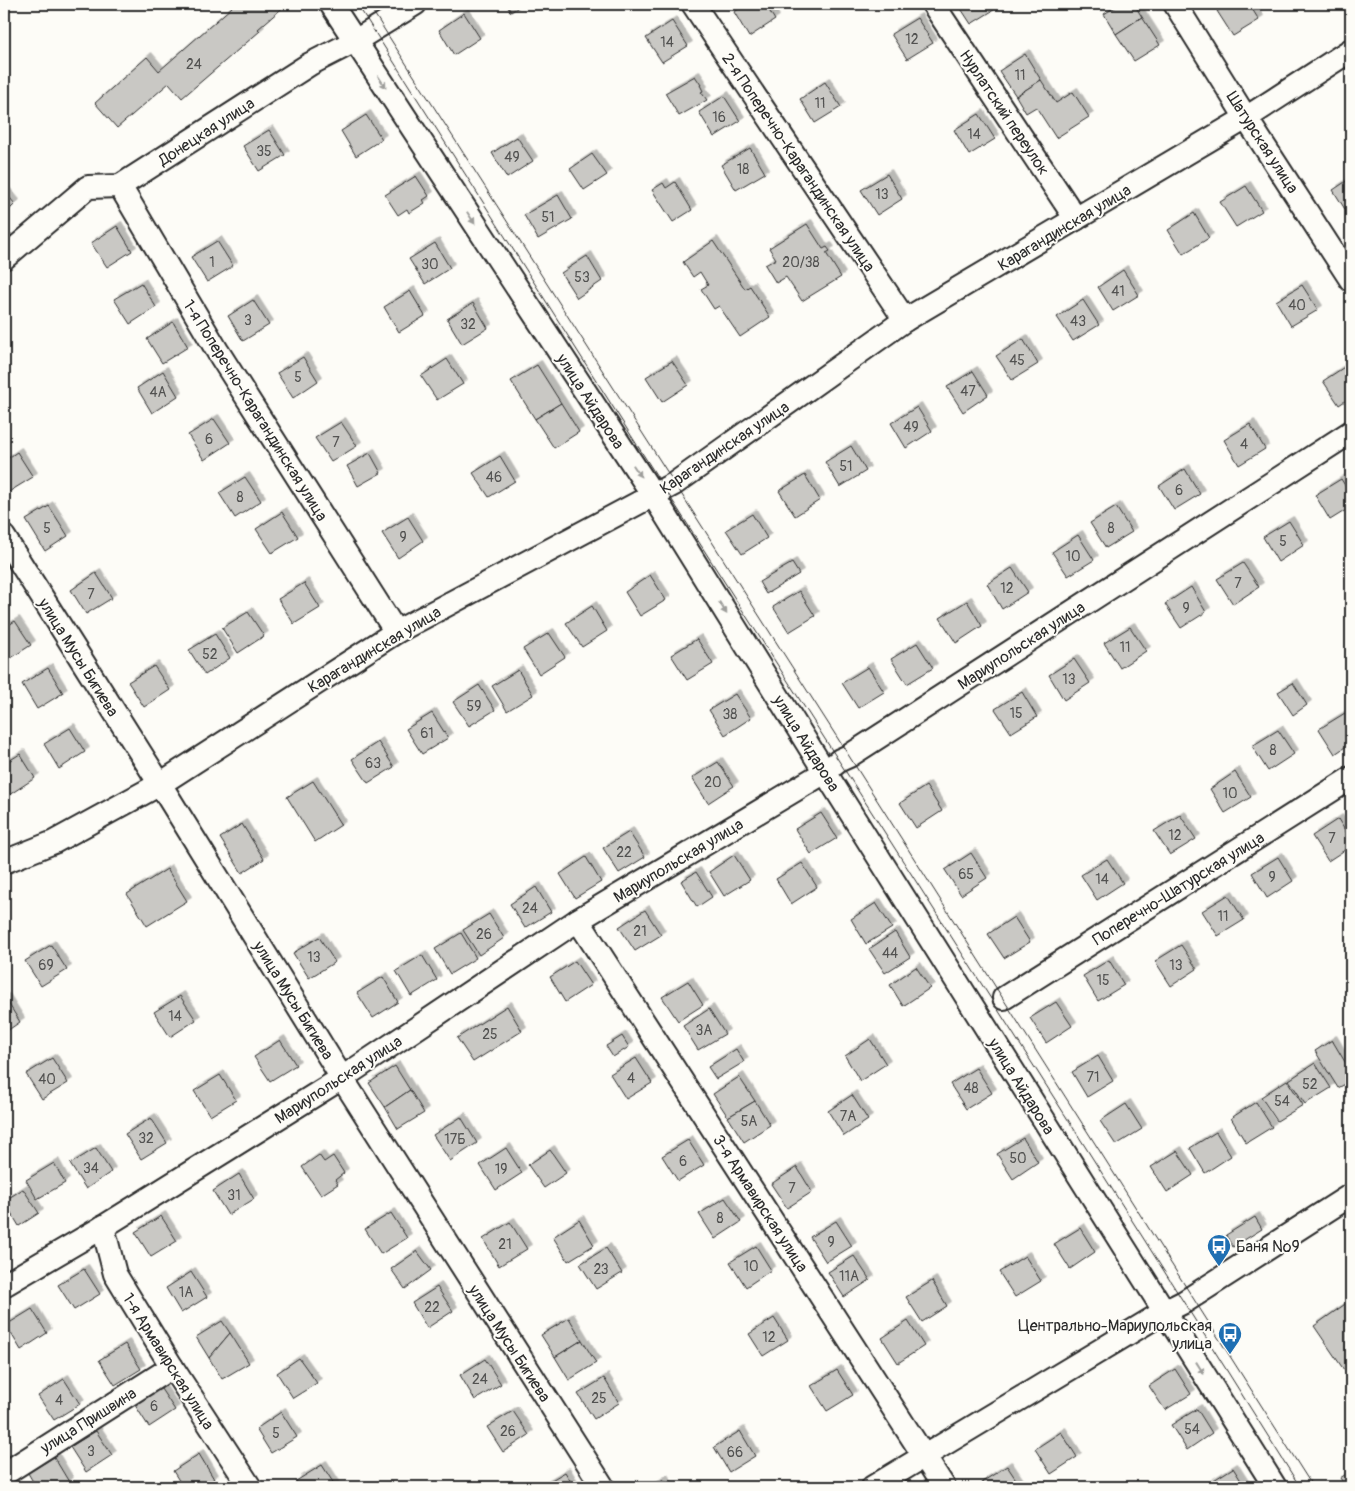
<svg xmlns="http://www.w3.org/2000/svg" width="1355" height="1491" font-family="Pangolin,sans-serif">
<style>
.building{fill:#c9c8c4;stroke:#2b2b2b;filter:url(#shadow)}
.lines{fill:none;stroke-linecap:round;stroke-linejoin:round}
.minor-casing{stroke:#2b2b2b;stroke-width:26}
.minor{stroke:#fdfcf7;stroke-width:22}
.tram{stroke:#2b2b2b;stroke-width:1}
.oneway{fill:#9e9e9b}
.labels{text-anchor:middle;stroke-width:4;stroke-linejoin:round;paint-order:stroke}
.number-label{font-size:14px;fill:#525251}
.street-label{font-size:16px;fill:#2b2b2b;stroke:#fdfcf7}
.poi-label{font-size:16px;fill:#2b2b2b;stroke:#fdfcf7;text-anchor:start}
</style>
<defs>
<filter id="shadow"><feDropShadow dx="4.5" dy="-4.5" stdDeviation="0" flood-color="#0004"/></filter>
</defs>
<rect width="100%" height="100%" fill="#fdfcf7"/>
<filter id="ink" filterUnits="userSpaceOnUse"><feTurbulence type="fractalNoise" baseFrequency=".02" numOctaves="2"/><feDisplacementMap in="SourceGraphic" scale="10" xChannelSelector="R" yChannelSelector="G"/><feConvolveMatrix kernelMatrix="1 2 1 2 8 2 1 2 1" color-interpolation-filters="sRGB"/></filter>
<g filter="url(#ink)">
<g class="building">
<polygon points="229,4 287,4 258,29 260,31 182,98 169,83 117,128 95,103 147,57 159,71 232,7"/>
<polygon points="506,4 523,4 511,12"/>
<polygon points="747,4 765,4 775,20 749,37 734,12"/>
<polygon points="958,4 994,4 997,8 971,24"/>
<polygon points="1120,4 1134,4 1142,17 1116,34 1104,14"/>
<polygon points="1230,4 1249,4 1259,20 1233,36 1217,11"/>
<polygon points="464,13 480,38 454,55 439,30"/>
<polygon points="1142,17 1160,45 1134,61 1116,34"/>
<polygon points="917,18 933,43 907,59 891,34"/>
<polygon points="672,21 688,46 662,62 646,38"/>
<polygon points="1025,54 1041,80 1016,96 999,71"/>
<polygon points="695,76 701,85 700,85 703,91 701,92 707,100 679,116 665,93"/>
<polygon points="1041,80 1056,103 1073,92 1089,117 1056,138 1036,107 1026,113 1016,96"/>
<polygon points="825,82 841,107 815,123 800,99"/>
<polygon points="724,96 740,121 714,137 699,112"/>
<polygon points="979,114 995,139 969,155 954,130"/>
<polygon points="366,115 382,139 356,156 341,131"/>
<polygon points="269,130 285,155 259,171 243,146"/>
<polygon points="517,137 533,161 507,178 492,153"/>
<polygon points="750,148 765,173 736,190 721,165"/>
<polygon points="592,154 607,175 584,190 570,169"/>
<polygon points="887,174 902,199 877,215 861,190"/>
<polygon points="416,176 429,196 423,200 425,203 409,213 407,209 398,215 385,195"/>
<polygon points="1351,178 1351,213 1348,214 1333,190"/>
<polygon points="675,182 692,210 673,222 652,190 663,183 666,188"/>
<polygon points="1246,186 1262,211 1236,227 1220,202"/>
<polygon points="4,191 15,204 4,215"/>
<polygon points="558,195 572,219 538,239 524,215"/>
<polygon points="1194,213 1209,238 1183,254 1168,230"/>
<polygon points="807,224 823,249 827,247 830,251 826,253 841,277 802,301 786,277 776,283 765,265 776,259 769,248"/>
<polygon points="117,226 132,251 107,267 91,243"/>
<polygon points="217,241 233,266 207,282 191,257"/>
<polygon points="713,241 745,289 750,286 770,317 740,337 719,306 714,309 701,289 708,285 700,272 693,277 683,262"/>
<polygon points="435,243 450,268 425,284 409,259"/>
<polygon points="587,256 602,281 577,298 561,273"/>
<polygon points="1123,270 1139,295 1113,311 1098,287"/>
<polygon points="141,283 156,307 130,324 114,299"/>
<polygon points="1302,285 1318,310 1291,326 1276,301"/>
<polygon points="410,291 425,316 399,332 384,307"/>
<polygon points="253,300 269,325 243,341 228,316"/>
<polygon points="1083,300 1099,325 1073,341 1057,317"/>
<polygon points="473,303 488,328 462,344 447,319"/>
<polygon points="173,322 188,347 162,363 147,339"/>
<polygon points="1023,339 1038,364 1012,380 996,356"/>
<polygon points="303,357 318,381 293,398 277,373"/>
<polygon points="447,359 463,384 437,400 421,376"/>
<polygon points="672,361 688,385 662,402 646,377"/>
<polygon points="1349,364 1351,368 1351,397 1339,405 1323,381"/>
<polygon points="537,365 561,403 535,419 511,381"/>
<polygon points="163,371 178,396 152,413 137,388"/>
<polygon points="973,371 988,395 963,412 947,387"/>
<polygon points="561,403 579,432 554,448 535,419"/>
<polygon points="917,407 932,431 906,448 891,423"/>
<polygon points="214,419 230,443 204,460 188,435"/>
<polygon points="341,422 357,446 331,462 315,438"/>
<polygon points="1250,424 1265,449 1239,465 1224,440"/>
<polygon points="851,446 866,471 840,487 825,462"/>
<polygon points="17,452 33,477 7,493 4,488 4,461"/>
<polygon points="370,453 381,473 358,486 347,466"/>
<polygon points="500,456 515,481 489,497 473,473"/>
<polygon points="1185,469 1200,494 1174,510 1159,486"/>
<polygon points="805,475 820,500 795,516 779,491"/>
<polygon points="245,477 261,501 235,518 219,493"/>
<polygon points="1341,479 1351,495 1351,507 1330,520 1315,495"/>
<polygon points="49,506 68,536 45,551 26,520"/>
<polygon points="1116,507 1132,532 1106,548 1090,523"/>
<polygon points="282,512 298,537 272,553 256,529"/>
<polygon points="752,514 767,538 742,554 726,530"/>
<polygon points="408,517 423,541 398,558 382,533"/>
<polygon points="1289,521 1304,545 1278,562 1263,537"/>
<polygon points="1078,535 1094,560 1068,576 1052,552"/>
<polygon points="792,563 799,574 766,594 759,582"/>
<polygon points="1243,563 1259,587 1233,604 1217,579"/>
<polygon points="1012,568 1028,592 1002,609 987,584"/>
<polygon points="96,573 112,598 86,614 71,590"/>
<polygon points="650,575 666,600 640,616 625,592"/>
<polygon points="304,583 320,608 294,624 278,599"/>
<polygon points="1191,587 1206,612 1181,628 1165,604"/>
<polygon points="799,591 815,616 789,632 773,607"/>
<polygon points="967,601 982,626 956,643 940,618"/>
<polygon points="592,606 607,631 582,647 566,623"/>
<polygon points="248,612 264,636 238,653 222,628"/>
<polygon points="15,621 31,645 5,662 4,660 4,628"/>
<polygon points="1130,627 1146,651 1120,668 1104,643"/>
<polygon points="549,633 565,657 539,674 523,649"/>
<polygon points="215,634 230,658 205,675 189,650"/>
<polygon points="697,639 713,664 687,680 671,655"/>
<polygon points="917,643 933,668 907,684 891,659"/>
<polygon points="1074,659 1090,683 1064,700 1049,675"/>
<polygon points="154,666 170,690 144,707 128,682"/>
<polygon points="868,667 884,692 858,708 842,683"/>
<polygon points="48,668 63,693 37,709 22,684"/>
<polygon points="518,670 533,695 507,711 492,686"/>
<polygon points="1293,683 1307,705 1293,715 1278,692"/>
<polygon points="479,685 495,710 469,726 453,702"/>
<polygon points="1022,692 1037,717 1011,733 995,709"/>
<polygon points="735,694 751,718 725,735 709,710"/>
<polygon points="432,713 448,738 422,754 406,729"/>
<polygon points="1345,713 1351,723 1351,743 1335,754 1319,729"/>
<polygon points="70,728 85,752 59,769 44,744"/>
<polygon points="1278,730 1294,754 1268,771 1252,746"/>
<polygon points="378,742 394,767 368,783 352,759"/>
<polygon points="20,754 35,778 9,795 4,786 4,764"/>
<polygon points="718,762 734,786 708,803 692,778"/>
<polygon points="1235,772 1251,797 1225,813 1210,789"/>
<polygon points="313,781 341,825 315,842 287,797"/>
<polygon points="926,786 942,811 916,828 900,803"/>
<polygon points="821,813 837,838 811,854 795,829"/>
<polygon points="1180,815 1196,839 1170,855 1154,831"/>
<polygon points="1338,819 1351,840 1351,846 1328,861 1312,836"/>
<polygon points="242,824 264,859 242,873 220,838"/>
<polygon points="629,832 645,857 619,873 603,848"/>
<polygon points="971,853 987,878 961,895 945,870"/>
<polygon points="734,855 750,880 724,896 709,872"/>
<polygon points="586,857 601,882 575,898 560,874"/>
<polygon points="1278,857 1293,881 1267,898 1252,873"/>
<polygon points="1107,859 1123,883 1097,900 1081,875"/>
<polygon points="802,863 817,887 791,904 776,879"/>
<polygon points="167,869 187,901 147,926 127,894"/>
<polygon points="696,872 712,897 697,907 681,881"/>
<polygon points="536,887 551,912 525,928 510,904"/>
<polygon points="1228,895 1244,920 1218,936 1202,911"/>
<polygon points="876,903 892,928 866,944 851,919"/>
<polygon points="645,910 661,935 635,951 619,927"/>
<polygon points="489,914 504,938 479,955 463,930"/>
<polygon points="1014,917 1030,942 1004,958 988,934"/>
<polygon points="895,932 910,957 885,973 869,949"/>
<polygon points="461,933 476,958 450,974 435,949"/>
<polygon points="319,937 335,962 309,978 293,953"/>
<polygon points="51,945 67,970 41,986 25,961"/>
<polygon points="1181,945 1197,969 1171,986 1155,961"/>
<polygon points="422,955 437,980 411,996 396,971"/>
<polygon points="1109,960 1124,985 1098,1001 1083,976"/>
<polygon points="575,961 591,985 565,1002 550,977"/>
<polygon points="916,967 930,988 903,1006 890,985"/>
<polygon points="383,977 398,1002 373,1018 357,993"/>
<polygon points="688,981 703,1005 678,1021 662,997"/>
<polygon points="180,996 196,1020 170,1037 154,1012"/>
<polygon points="4,998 5,998 20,1022 4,1033"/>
<polygon points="1056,1002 1072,1026 1046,1043 1030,1018"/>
<polygon points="507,1006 522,1031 473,1062 457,1038"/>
<polygon points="709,1009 725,1034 698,1050 683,1026"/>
<polygon points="622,1036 629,1047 613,1057 606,1046"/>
<polygon points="870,1039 886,1064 860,1081 845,1056"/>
<polygon points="280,1040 296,1065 270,1081 254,1057"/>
<polygon points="1332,1040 1351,1072 1351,1081 1338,1088 1315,1051"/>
<polygon points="736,1049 744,1062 716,1079 708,1067"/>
<polygon points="1098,1056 1113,1081 1087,1097 1072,1072"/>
<polygon points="52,1058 68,1083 42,1099 26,1074"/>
<polygon points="636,1058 652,1083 626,1099 610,1074"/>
<polygon points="1315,1063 1331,1088 1305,1104 1289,1080"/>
<polygon points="395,1066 410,1090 385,1107 369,1083"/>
<polygon points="976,1068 992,1093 966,1109 950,1084"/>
<polygon points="220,1075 236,1100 210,1116 194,1091"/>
<polygon points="739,1077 755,1101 728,1117 713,1094"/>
<polygon points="1287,1080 1303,1105 1277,1121 1261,1097"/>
<polygon points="410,1090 424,1113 398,1129 385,1107"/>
<polygon points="852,1095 868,1120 844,1136 828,1111"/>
<polygon points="755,1101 770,1125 744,1142 728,1117"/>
<polygon points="1256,1102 1272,1127 1246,1143 1231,1118"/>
<polygon points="1126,1104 1142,1129 1116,1145 1100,1121"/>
<polygon points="461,1117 477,1143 450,1161 433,1135"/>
<polygon points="151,1118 167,1143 141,1159 125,1134"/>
<polygon points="1216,1132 1231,1156 1205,1173 1190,1148"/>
<polygon points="1023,1138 1038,1162 1013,1179 997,1154"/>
<polygon points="688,1140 704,1165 678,1181 662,1156"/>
<polygon points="96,1148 111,1172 86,1189 70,1164"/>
<polygon points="506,1148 522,1173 496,1190 480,1165"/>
<polygon points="550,1150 566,1173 544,1188 528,1165"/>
<polygon points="1177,1151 1193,1175 1167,1192 1151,1167"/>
<polygon points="319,1155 324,1162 333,1156 344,1173 335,1180 338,1184 321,1195 302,1167"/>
<polygon points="54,1163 65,1183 37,1199 26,1180"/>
<polygon points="797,1167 812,1192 787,1208 771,1184"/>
<polygon points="239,1174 254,1199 228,1215 213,1191"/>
<polygon points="23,1189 39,1213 19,1226 4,1201"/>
<polygon points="725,1198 741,1222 715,1239 699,1214"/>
<polygon points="391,1213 407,1238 381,1254 365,1229"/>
<polygon points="161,1216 177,1241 151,1257 135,1232"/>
<polygon points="1255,1217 1262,1229 1233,1247 1226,1235"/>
<polygon points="579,1220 594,1245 568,1261 553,1237"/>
<polygon points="836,1221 852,1246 826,1262 810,1237"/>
<polygon points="510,1222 527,1249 499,1266 483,1239"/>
<polygon points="1080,1228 1095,1252 1070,1269 1054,1244"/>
<polygon points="756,1246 771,1270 746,1287 730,1262"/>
<polygon points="606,1248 622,1273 596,1289 580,1264"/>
<polygon points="417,1251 431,1270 405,1289 391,1269"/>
<polygon points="854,1256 870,1280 844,1297 828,1272"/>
<polygon points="1025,1256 1041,1281 1015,1297 999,1272"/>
<polygon points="84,1269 100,1294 74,1310 58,1285"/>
<polygon points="191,1272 207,1297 181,1313 166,1288"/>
<polygon points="932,1281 947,1306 922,1322 906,1297"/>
<polygon points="437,1287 453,1311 427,1328 412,1303"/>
<polygon points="1351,1300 1351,1365 1344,1370 1314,1326"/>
<polygon points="32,1309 47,1333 21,1350 6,1325"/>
<polygon points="569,1318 582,1340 555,1357 541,1335"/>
<polygon points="774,1318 788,1340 763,1356 749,1334"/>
<polygon points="222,1321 230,1333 209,1358 196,1337"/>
<polygon points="908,1321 924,1346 898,1363 882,1338"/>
<polygon points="230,1333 249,1363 222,1379 209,1358"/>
<polygon points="582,1340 596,1363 569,1380 555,1357"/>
<polygon points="125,1344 141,1369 115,1385 99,1360"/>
<polygon points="299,1358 317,1383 293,1398 277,1373"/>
<polygon points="485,1359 501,1384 475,1400 460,1375"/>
<polygon points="1175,1369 1191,1394 1165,1410 1149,1386"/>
<polygon points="837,1370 853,1395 827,1411 811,1386"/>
<polygon points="604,1378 619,1403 594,1419 578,1394"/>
<polygon points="64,1379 80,1404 54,1420 38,1396"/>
<polygon points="159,1386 175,1410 149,1427 133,1402"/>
<polygon points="1197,1409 1212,1433 1187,1450 1171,1425"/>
<polygon points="513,1411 529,1435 503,1452 487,1427"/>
<polygon points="281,1412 297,1437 271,1453 256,1429"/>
<polygon points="96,1431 112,1455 86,1472 70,1447"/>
<polygon points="740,1431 755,1456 729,1472 714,1447"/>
<polygon points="1061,1432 1077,1457 1051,1474 1035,1449"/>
<polygon points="199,1454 214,1479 201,1487 183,1487 173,1471"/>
<polygon points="54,1457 69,1482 60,1487 36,1487 28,1473"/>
<polygon points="322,1465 336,1487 300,1487 296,1481"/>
<polygon points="1007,1466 1021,1487 985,1487 982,1482"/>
<polygon points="1233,1468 1245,1487 1208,1487 1206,1485"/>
<polygon points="1351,1471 1351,1487 1346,1487 1340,1478"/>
<polygon points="565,1472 574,1487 540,1487"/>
<polygon points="663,1479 668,1487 651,1487"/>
</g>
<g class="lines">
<g class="minor-casing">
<g id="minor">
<polyline points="331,4 653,495 825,772 1275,1487"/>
<polyline points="693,4 905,320"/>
<polyline points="933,4 1076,219"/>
<polyline points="1175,4 1246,118 1351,280"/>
<polyline points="120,186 218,352 396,632"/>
<polyline points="4,258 88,187 120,186 310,64 355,41 415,4"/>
<polyline points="4,537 160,784 342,1078 603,1487"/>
<polyline points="4,862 54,842 160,784 396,632 674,484 905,320 1246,118 1351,50"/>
<polyline points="578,920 944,1487"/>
<polyline points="1004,998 1351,778"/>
<polyline points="103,1227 115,1274 172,1367 250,1487"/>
<polyline points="4,1285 103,1227 342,1078 578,920 825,772 840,760 849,756 1351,432"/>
<polyline points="4,1474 172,1367"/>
<polyline points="873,1487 1164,1312 1184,1302 1351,1195"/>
</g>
</g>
<use href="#minor" class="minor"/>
<g class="tram">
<path d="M357,4c103,161 205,323 308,485 212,332 426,664 635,998"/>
<polyline points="368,4 849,756 1313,1487"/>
</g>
</g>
<defs><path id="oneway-solid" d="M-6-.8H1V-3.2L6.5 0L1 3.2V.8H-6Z" transform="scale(1.25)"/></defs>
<g class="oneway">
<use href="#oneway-solid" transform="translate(382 82) rotate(57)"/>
<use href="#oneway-solid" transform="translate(471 218) rotate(57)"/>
<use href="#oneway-solid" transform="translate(637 471) rotate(57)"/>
<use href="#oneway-solid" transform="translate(723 608) rotate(58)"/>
<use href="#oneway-solid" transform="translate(1200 1368) rotate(58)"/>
</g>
</g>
<defs>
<g id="bus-pin" transform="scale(1.25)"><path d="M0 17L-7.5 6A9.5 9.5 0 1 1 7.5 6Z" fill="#1f6fb2" stroke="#fdfcf7"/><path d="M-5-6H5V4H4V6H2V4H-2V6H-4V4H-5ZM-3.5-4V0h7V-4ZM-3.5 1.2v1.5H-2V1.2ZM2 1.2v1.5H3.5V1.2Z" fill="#fff"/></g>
</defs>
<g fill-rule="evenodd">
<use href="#bus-pin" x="1219" y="1246"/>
<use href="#bus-pin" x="1230" y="1334"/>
</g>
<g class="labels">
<g class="number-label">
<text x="912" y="44">12</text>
<text x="667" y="47">14</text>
<text x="194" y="69">24</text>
<text x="1020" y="80">11</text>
<text x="820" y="108">11</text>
<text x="719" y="122">16</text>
<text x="974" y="139">14</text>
<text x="264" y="156">35</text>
<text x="512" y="162">49</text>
<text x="743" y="174">18</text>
<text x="882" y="199">13</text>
<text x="548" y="222">51</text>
<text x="212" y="267">1</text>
<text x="801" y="267">20/38</text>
<text x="430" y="269">30</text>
<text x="582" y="282">53</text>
<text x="1118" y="296">41</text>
<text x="1297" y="310">40</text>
<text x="248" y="325">3</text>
<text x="1078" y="326">43</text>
<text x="468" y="329">32</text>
<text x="1017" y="365">45</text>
<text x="298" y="382">5</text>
<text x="968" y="396">47</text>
<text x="158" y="397">4А</text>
<text x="911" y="432">49</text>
<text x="209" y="444">6</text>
<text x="336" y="447">7</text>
<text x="1244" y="449">4</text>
<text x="846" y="471">51</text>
<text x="494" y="482">46</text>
<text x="1179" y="495">6</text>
<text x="240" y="502">8</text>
<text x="47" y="533">5</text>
<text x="1111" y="533">8</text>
<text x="403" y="542">9</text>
<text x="1283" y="546">5</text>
<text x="1073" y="561">10</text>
<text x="1238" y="588">7</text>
<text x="1007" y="593">12</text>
<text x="91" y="599">7</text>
<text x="1186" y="613">9</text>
<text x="1125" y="652">11</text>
<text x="210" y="659">52</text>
<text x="1069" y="684">13</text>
<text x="474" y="711">59</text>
<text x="1016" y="718">15</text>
<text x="730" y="719">38</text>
<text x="427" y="738">61</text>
<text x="1273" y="755">8</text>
<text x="373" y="768">63</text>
<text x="713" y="787">20</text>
<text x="1230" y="798">10</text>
<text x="1175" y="840">12</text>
<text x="1332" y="843">7</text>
<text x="624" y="857">22</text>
<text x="966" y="879">65</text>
<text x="1272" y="882">9</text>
<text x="1102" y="884">14</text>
<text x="530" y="913">24</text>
<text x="1223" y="921">11</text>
<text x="640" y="936">21</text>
<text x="484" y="939">26</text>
<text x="890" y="958">44</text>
<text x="314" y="962">13</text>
<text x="46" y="970">69</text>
<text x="1176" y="970">13</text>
<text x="1103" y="985">15</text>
<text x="175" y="1021">14</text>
<text x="704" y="1035">3А</text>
<text x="490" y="1039">25</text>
<text x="1093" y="1082">71</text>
<text x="631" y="1083">4</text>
<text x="47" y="1084">40</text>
<text x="1310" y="1089">52</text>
<text x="971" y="1093">48</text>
<text x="1282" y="1106">54</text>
<text x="848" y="1121">7А</text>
<text x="749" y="1126">5А</text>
<text x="146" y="1143">32</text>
<text x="455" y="1144">17Б</text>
<text x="1018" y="1163">50</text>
<text x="683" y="1166">6</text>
<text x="91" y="1173">34</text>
<text x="501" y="1174">19</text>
<text x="792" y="1193">7</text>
<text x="234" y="1200">31</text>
<text x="720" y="1223">8</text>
<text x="831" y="1247">9</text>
<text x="505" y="1249">21</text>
<text x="751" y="1271">10</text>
<text x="601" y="1274">23</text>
<text x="849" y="1281">11А</text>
<text x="186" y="1297">1А</text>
<text x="432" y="1312">22</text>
<text x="769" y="1342">12</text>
<text x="480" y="1384">24</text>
<text x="599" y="1403">25</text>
<text x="59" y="1405">4</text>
<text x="154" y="1411">6</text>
<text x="1192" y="1434">54</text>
<text x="508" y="1436">26</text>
<text x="276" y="1438">5</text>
<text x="91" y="1456">3</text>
<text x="735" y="1457">66</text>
</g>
<g class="street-label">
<text transform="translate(1005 112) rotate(56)" y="6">Нурлатский переулок</text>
<text transform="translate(206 131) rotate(-33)" y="6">Донецкая улица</text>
<text transform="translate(1263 142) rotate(57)" y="6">Шатурская улица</text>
<text transform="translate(799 162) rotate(56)" y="6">2-я Поперечно-Карагандинская улица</text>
<text transform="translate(1064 227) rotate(-31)" y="6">Карагандинская улица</text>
<text transform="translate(591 401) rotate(57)" y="6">улица Айдарова</text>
<text transform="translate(256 410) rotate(58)" y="6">1-я Поперечно-Карагандинская улица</text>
<text transform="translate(724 447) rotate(-34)" y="6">Карагандинская улица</text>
<text transform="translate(1021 645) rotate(-33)" y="6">Мариупольская улица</text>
<text transform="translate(374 649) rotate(-31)" y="6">Карагандинская улица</text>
<text transform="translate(79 657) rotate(58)" y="6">улица Мусы Бигиева</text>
<text transform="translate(807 743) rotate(58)" y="6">улица Айдарова</text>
<text transform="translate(678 860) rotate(-31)" y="6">Мариупольская улица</text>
<text transform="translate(1178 888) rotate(-32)" y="6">Поперечно-Шатурская улица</text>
<text transform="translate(294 1000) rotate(58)" y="6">улица Мусы Бигиева</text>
<text transform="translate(338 1079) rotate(-33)" y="6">Мариупольская улица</text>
<text transform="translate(1022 1086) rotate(58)" y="6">улица Айдарова</text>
<text transform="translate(761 1203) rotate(57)" y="6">3-я Армавирская улица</text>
<text transform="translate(510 1343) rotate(57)" y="6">улица Мусы Бигиева</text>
<text transform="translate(169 1361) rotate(58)" y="6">1-я Армавирская улица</text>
<text transform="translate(88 1420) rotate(-32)" y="6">улица Пришвина</text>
</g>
<g class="poi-label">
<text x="1236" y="1252">Баня №9</text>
<text x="1212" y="1331" text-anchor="end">Центрально-Мариупольская<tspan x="1212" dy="18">улица</tspan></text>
</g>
</g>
<rect width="1355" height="1491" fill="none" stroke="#fdfcf7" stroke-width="20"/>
<rect x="10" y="10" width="1335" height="1471" fill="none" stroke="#2b2b2b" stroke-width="2" filter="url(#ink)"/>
</svg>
